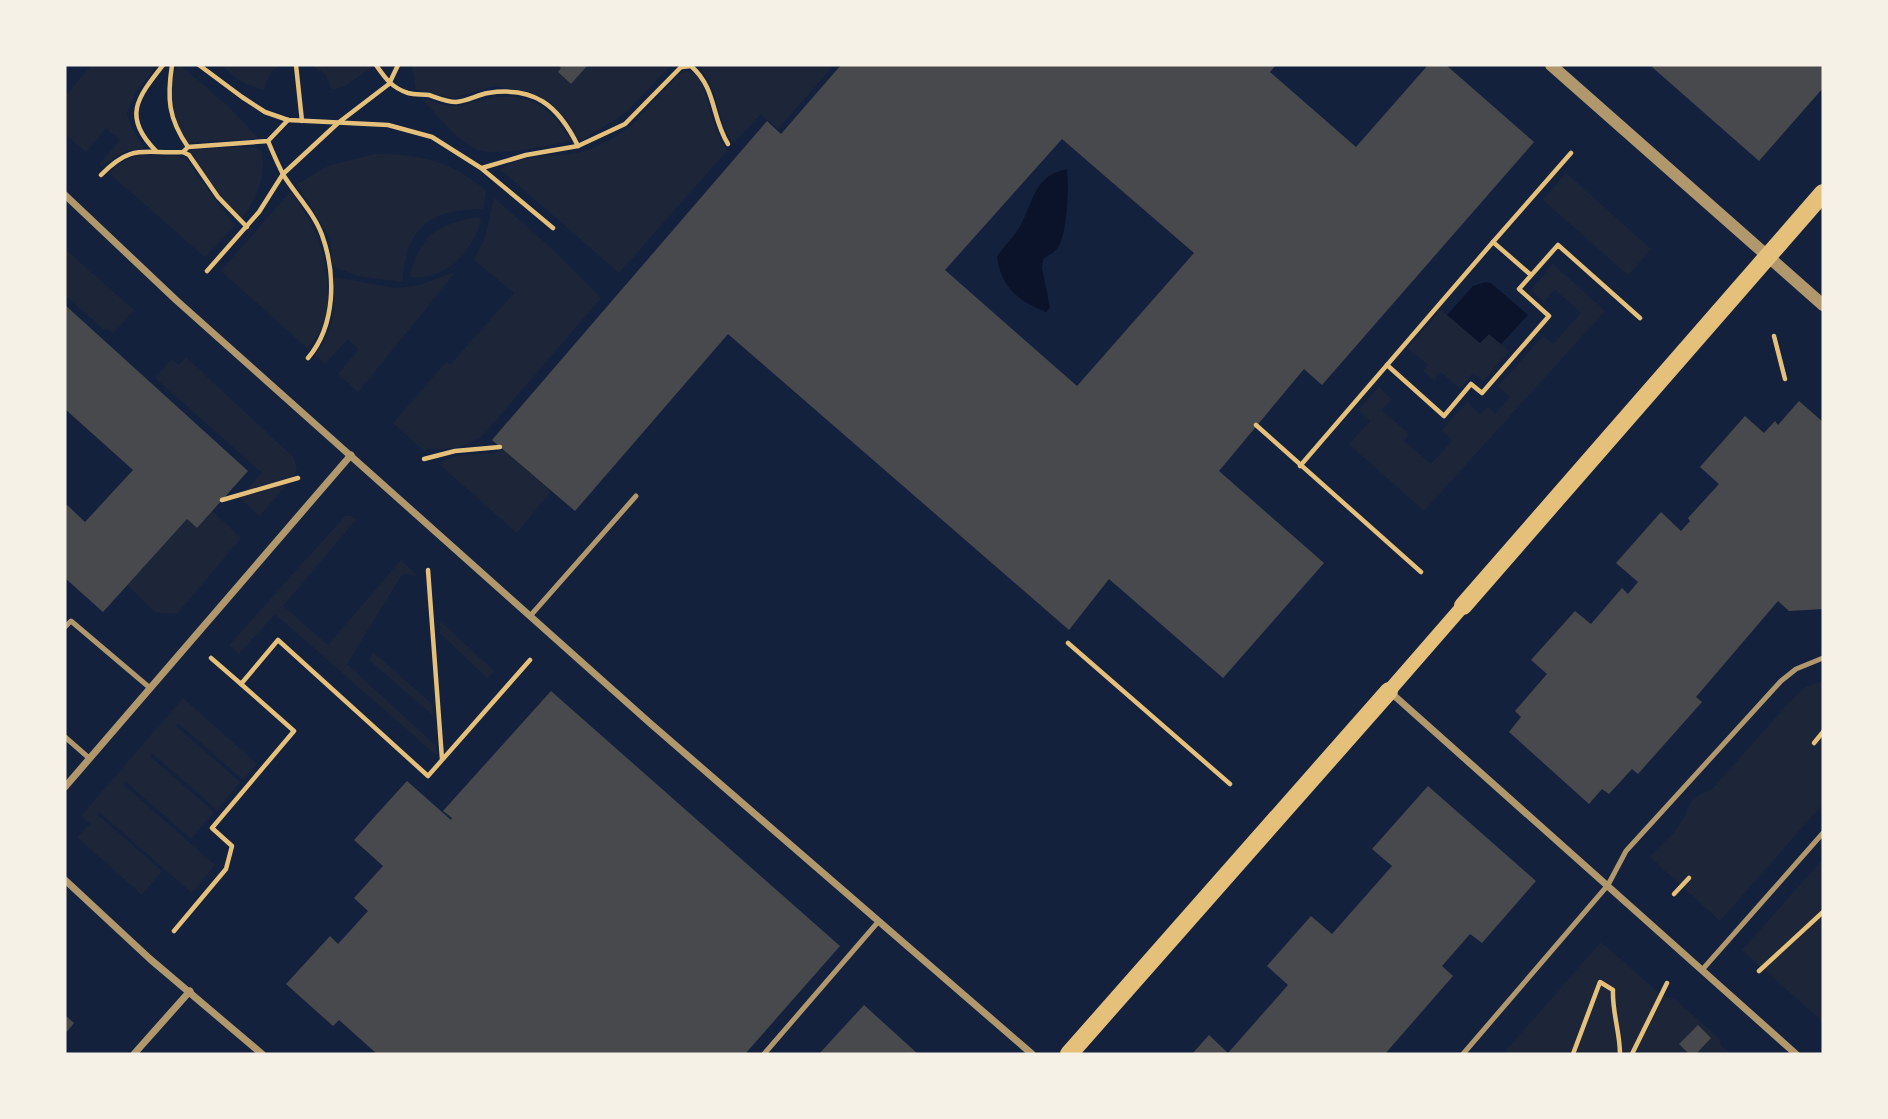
<svg xmlns="http://www.w3.org/2000/svg" width="1888" height="1119" font-family="'Fira Sans Condensed',sans-serif">
<style>
.green{fill:#1d2539}
.water{fill:#0b132b}
.building{fill:#48494c;fill-rule:evenodd}
.lines{fill:none;stroke-linecap:round;stroke-linejoin:round}
.path{stroke:#e5c07b;stroke-width:4.5}
.service{stroke:#b1986c;stroke-width:5}
.minor{stroke:#b1986c;stroke-width:7}
.tertiary{stroke:#b1986c;stroke-width:12}
.secondary{stroke:#e5c07b;stroke-width:14}
.primary{stroke:#e5c07b;stroke-width:18}
</style>
<rect width="100%" height="100%" fill="#14213d"/>
<g class="green">
<polygon points="92,65 155,65 152,72 137,90 127,113 131,126 145,150 127,150 102,166 99,164 120,140 106,128 86,152 65,134 65,96"/>
<polygon points="177,65 180,65 230,108 258,138 187,143 172,117 172,83"/>
<polygon points="220,65 280,65 271,72 263,90 242,82"/>
<polygon points="311,65 373,65 373,66 345,86 332,90 325,74"/>
<polygon points="412,65 557,65 561,68 558,72 571,84 588,65 671,65 624,114 582,140 577,138 569,122 550,102 525,91 494,86 453,98 416,90"/>
<path d="M697,65h137l-56,64 -17,-15 -27,29c-20,-23 -12,-53 -37,-78z"/>
<path d="M686,71l10,4 5,6 15,49 11,21 -108,122 -118,-103c16,-16 56,-12 79,-18 17,-4 34,-14 49,-24l51,-55z"/>
<path d="M421,98c10,2 22,8 32,8 13,0 25,-6 38,-8 40,-6 60,10 80,43 -21,4 -74,16 -93,9 -19,-7 -43,-38 -57,-52z"/>
<path d="M253,147l9,4c4,27 -5,47 -20,67l-27,-28 -25,-38 3,-3z"/>
<path d="M374,154c46,0 77,6 112,37l-3,18c-57,1 -75,18 -81,73l-44,-6 -26,-10 -1,-26 -34,-56 31,-18z"/>
<polygon points="137,155 177,156 186,160 218,204 235,225 205,257 109,173 118,165"/>
<polygon points="1566,173 1651,249 1628,275 1543,200"/>
<path d="M291,191c9,14 18,28 25,43 9,20 16,66 9,86 -4,11 -10,20 -17,29l-87,-78z"/>
<path d="M494,198l55,48 52,52 -117,136c-15,12 -37,18 -56,14l-3,4 -32,-29 53,-61 5,2 63,-71 -40,-33 11,-22z"/>
<path d="M472,218h7l2,4c-11,31 -34,58 -70,55l-1,-3c14,-39 20,-46 62,-56z"/>
<polygon points="65,249 134,310 113,333 107,328 104,330 65,295"/>
<polygon points="1553,264 1605,311 1424,511 1349,444 1370,421 1358,410 1379,387 1392,399 1382,410 1409,434 1404,441 1431,464 1452,441 1442,430 1467,402 1480,415 1488,407 1495,414 1510,397 1498,386 1543,336 1553,344 1581,313 1555,289 1544,302 1531,290"/>
<path d="M451,273l3,1 -96,118 -20,-18 21,-25 -11,-10 -23,25 -10,-9c21,-28 20,-45 19,-78l61,11 25,-3z"/>
<polygon points="1441,310 1480,343 1489,334 1509,351 1483,381 1473,373 1460,389 1441,372 1434,380 1423,371 1428,365 1408,348"/>
<polygon points="186,357 293,457 297,469 294,476 260,516 239,498 262,473 155,378 171,359 179,365"/>
<path d="M503,450l48,41 -34,42 -78,-69c18,-14 44,-6 64,-14z"/>
<polygon points="212,511 241,538 177,614 155,612 127,585 187,519 197,528"/>
<polygon points="345,516 351,516 356,520 283,606 328,645 401,560 419,577 403,573 347,664 436,746 437,756 275,614 239,654 229,645"/>
<polygon points="440,621 494,671 487,678 440,633"/>
<polygon points="373,652 431,703 433,715 369,660"/>
<path d="M1823,681v123l-103,117 -70,-64c10,-11 23,-22 31,-35 12,-18 6,-24 30,-32l84,-94 11,-9z"/>
<polygon points="183,698 257,764 243,780 178,723 176,726 240,782 217,810 152,753 150,756 214,812 191,839 126,782 124,785 215,865 192,893 99,812 98,815 162,871 142,895 77,837 90,824 81,816"/>
<polygon points="1823,859 1823,1022 1742,950"/>
<polygon points="1601,942 1660,994 1676,1000 1720,1039 1721,1046 1731,1054 1503,1054"/>
</g>
<g class="water">
<path d="M1067,169c2,16 1,69 -11,81 -3,4 -9,6 -13,9l-1,9 8,39 -4,5c-28,-11 -45,-25 -49,-55 6,-10 14,-17 20,-26 16,-24 15,-56 50,-62z"/>
<polygon points="1486,282 1491,283 1528,315 1501,344 1489,334 1480,343 1447,315 1473,286"/>
</g>
<g class="building">
<polygon points="557,65 588,65 571,84 558,72 561,68"/>
<path d="M841,65h435l-6,7 86,75 72,-82h18l88,77 -212,243 -18,-16 -85,102 105,92 -101,115 -114,-99 -40,51 -341,-296 -153,177 -83,-71 275,-319 14,13zM1062,139l132,114 -117,133 -132,-116z"/>
<polygon points="1654,65 1823,65 1823,88 1759,161 1652,67"/>
<polygon points="65,305 248,471 197,528 187,519 103,612 65,578 65,503 85,522 133,470 65,409"/>
<polygon points="1799,401 1823,422 1823,609 1789,611 1778,601 1696,697 1702,702 1638,774 1632,769 1609,794 1602,789 1589,804 1509,732 1521,717 1515,711 1547,674 1531,660 1575,611 1591,624 1622,588 1628,594 1638,582 1616,563 1661,512 1681,531 1690,521 1688,518 1719,484 1700,467 1745,416 1764,433 1775,421 1778,425"/>
<polygon points="551,691 840,946 745,1054 377,1054 339,1020 333,1026 286,984 330,936 338,944 368,911 354,898 383,866 354,840 377,814 407,781 451,820 452,818 443,811"/>
<polygon points="1428,786 1536,881 1482,943 1470,934 1442,966 1453,976 1385,1054 1192,1054 1209,1035 1228,1053 1288,985 1267,966 1311,916 1332,934 1392,866 1372,849"/>
<polygon points="864,1005 918,1054 819,1054"/>
<polygon points="65,1015 74,1023 65,1034"/>
<polygon points="1698,1025 1711,1038 1696,1054 1689,1054 1679,1044"/>
</g>
<g class="lines">
<g class="path">
<path d="M172,65c-5,33 -4,53 16,82"/>
<polyline points="199,65 242,97 265,112 288,120 388,125 432,137 481,168 553,228"/>
<polyline points="296,65 302,121"/>
<path d="M376,65c9,13 16,23 32,28 7,2 14,1 21,2 9,3 17,7 27,7 11,-1 21,-7 32,-9 46,-7 70,12 90,53"/>
<path d="M682,67l9,-1c26,23 20,51 37,78"/>
<path d="M268,141c5,12 10,24 16,35 12,19 30,37 38,59 14,39 14,90 -14,123"/>
<path d="M156,151c-34,-34 -19,-53 7,-86"/>
<polyline points="183,152 189,155 218,197 247,227"/>
<polyline points="482,168 526,155 578,146 625,124 683,65"/>
<path d="M101,175c31,-32 42,-21 82,-23l5,-5 80,-6 20,-21"/>
<polyline points="1493,242 1571,153"/>
<polyline points="207,271 259,212 283,174 338,123 389,84 398,65"/>
<polyline points="1774,336 1785,379"/>
<polyline points="1387,365 1444,416 1471,384 1482,393 1549,316 1519,289 1558,245 1640,318"/>
<polyline points="1256,425 1421,572"/>
<polyline points="424,459 455,451 500,447"/>
<polyline points="1300,466 1493,242 1531,275"/>
<polyline points="222,500 298,478"/>
<polyline points="428,570 442,759"/>
<polyline points="1068,643 1230,784"/>
<polyline points="211,658 241,684 278,640 428,776 530,660"/>
<polyline points="1814,743 1823,732"/>
<polyline points="1674,894 1689,878"/>
<polyline points="174,931 226,869 232,846 212,828 294,731 241,684"/>
<polyline points="1759,971 1823,912"/>
<path d="M1573,1054l27,-72 13,8c-1,22 7,42 7,64"/>
<polyline points="1632,1054 1667,983"/>
</g>
<g class="service">
<polyline points="531,615 636,496"/>
<polyline points="65,627 71,621 150,688"/>
<polyline points="65,737 89,758"/>
<polyline points="1702,970 1823,833"/>
<polyline points="764,1054 878,922"/>
<polyline points="1463,1054 1608,885 1626,851 1781,681 1796,669 1823,658"/>
</g>
<g class="minor">
<polyline points="65,195 176,300 651,724 1032,1054"/>
<polyline points="1389,691 1796,1054"/>
<polyline points="65,787 351,455"/>
<polyline points="65,880 150,959 262,1054"/>
<polyline points="134,1054 190,991"/>
</g>
<polyline class="tertiary" points="1551,65 1823,305"/>
<polyline class="secondary" points="1389,691 1463,606"/>
<g class="primary">
<polyline points="1463,606 1823,193"/>
<polyline points="1069,1054 1389,691"/>
</g>
</g>
<rect width="1888" height="1119" fill="none" stroke="#f6f1e7" stroke-width="133"/>
</svg>
